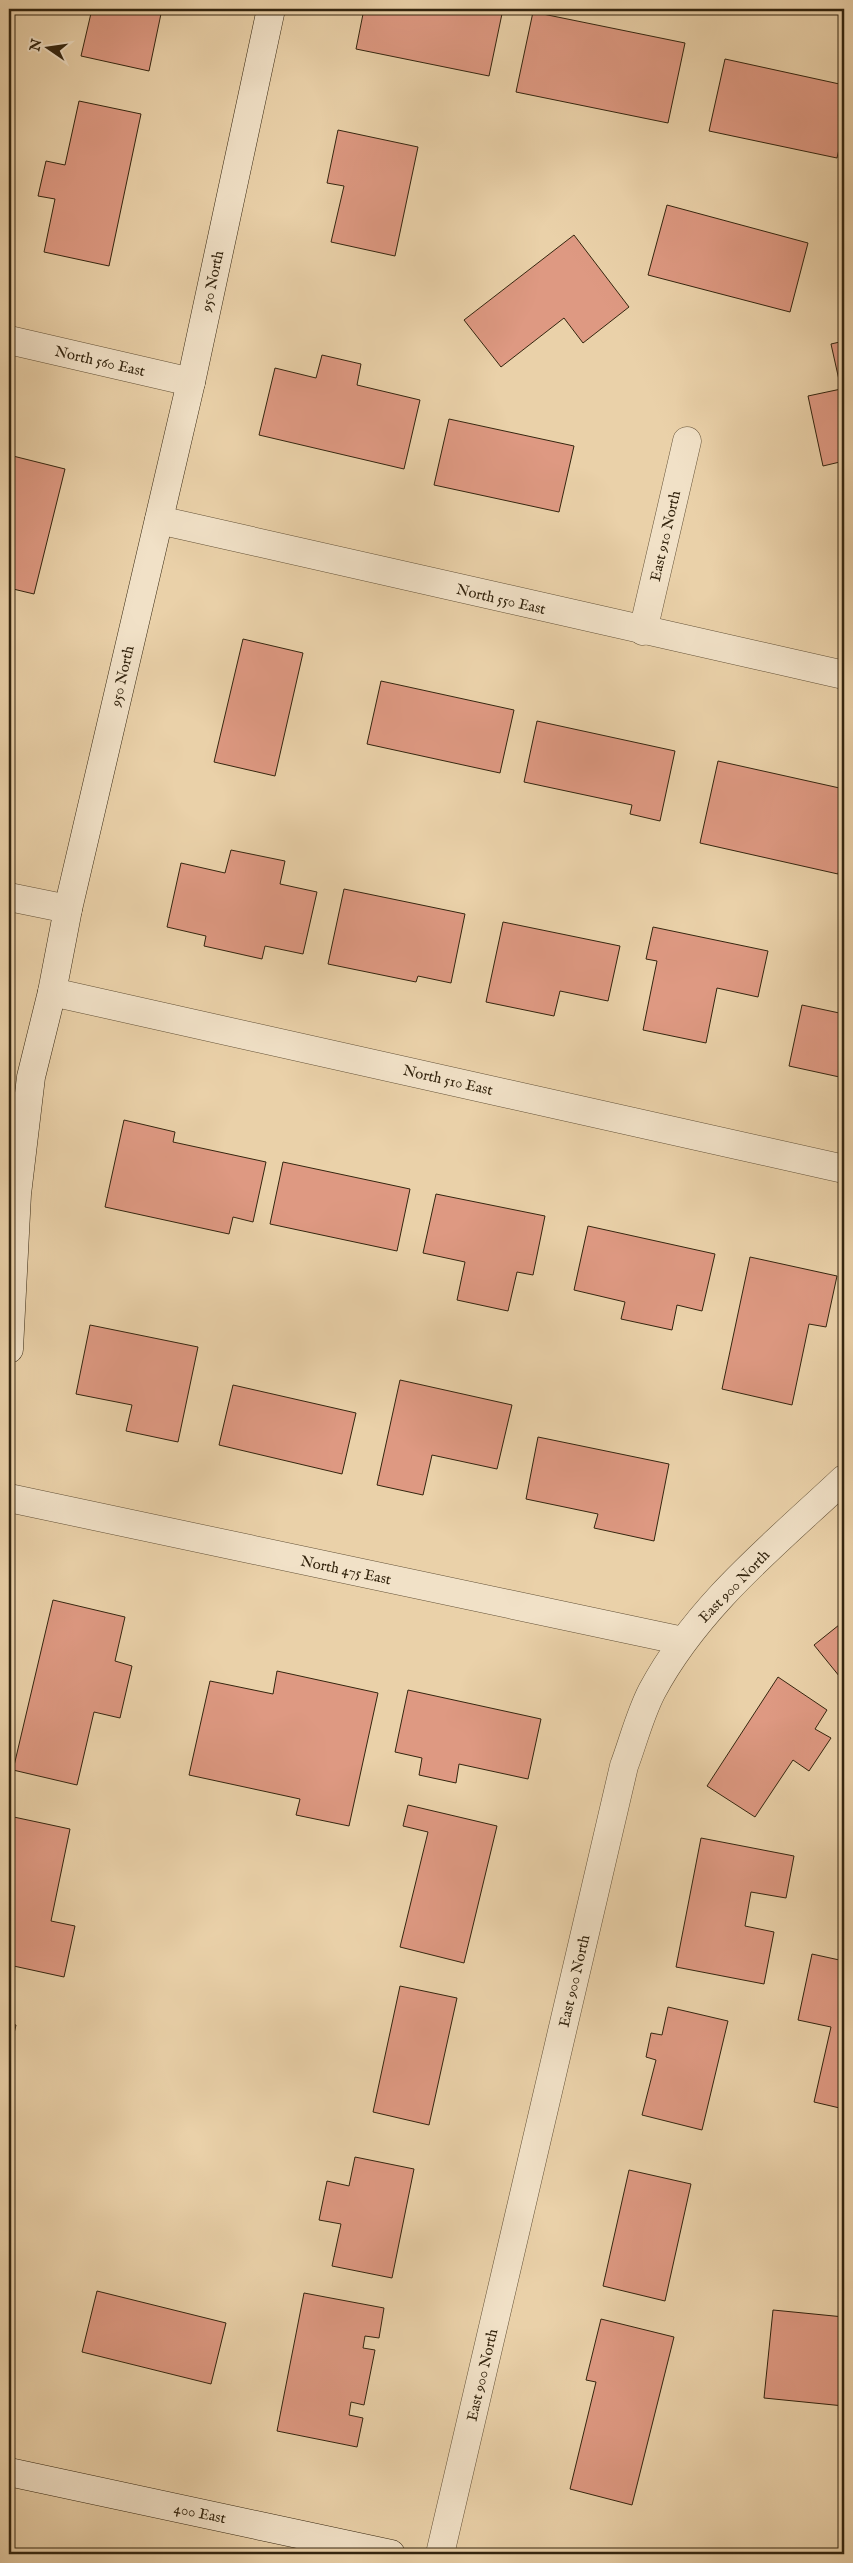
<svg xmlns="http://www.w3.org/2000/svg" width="853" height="2563" font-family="'IM FELL English',serif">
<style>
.building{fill:#de9982;stroke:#34250f}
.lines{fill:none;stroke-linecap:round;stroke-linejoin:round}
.street-casing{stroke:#625036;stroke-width:29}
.secondary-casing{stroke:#34250f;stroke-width:29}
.street{stroke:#f1e1c7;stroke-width:28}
.secondary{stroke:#f1e1c7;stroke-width:28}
.labels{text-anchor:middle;stroke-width:4.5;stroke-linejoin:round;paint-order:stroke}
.street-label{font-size:15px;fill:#34250f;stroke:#f1e1c7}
</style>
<rect width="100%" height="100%" fill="#ead1a9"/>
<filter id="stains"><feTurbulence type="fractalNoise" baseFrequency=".004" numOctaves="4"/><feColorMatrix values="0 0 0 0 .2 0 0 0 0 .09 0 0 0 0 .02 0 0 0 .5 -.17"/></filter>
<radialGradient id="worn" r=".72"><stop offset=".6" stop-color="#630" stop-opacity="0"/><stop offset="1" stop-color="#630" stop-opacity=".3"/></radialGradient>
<g class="building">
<polygon points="92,9 162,9 149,71 81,56"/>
<polygon points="364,9 503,9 489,76 356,49"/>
<polygon points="533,12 685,43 668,123 516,92"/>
<polygon points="725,59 844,85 844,127 837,158 709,131"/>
<polygon points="79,101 141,114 109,266 44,252 55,199 38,196 46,161 65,165"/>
<polygon points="338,130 418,147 395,256 331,242 344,186 327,183"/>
<polygon points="667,205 808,243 790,312 648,275"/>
<polygon points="574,235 629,307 583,343 564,318 501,367 464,320"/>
<polygon points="844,341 844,461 823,466 808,396 841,389 831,344"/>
<polygon points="322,355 361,364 357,385 420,400 404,469 259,435 275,368 316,378"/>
<polygon points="449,419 574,446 559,512 434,485"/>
<polygon points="9,455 65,469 34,594 9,588"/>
<polygon points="243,639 303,653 275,776 214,762"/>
<polygon points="381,681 514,710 500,773 367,744"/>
<polygon points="537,721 675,751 660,821 630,814 632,805 524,782"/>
<polygon points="718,761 844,789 844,846 838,874 700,843"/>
<polygon points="231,850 285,861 280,884 317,892 303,954 265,946 262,959 204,946 206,936 167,927 181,863 225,873"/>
<polygon points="344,889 465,914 451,983 418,976 416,982 328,964"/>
<polygon points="503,922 620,946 608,1001 560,991 554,1016 486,1002"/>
<polygon points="653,927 768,951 758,997 717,988 706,1043 643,1030 657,961 646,959"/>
<polygon points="802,1005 844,1014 844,1078 789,1066"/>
<polygon points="124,1120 175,1132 173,1142 266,1162 253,1222 233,1217 229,1234 105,1207"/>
<polygon points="283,1162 410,1189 397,1251 270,1224"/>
<polygon points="436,1194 545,1216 533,1275 517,1272 508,1311 457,1300 465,1262 423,1253"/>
<polygon points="588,1226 715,1254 702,1311 677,1305 672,1330 621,1319 625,1302 574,1290"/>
<polygon points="750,1257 837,1276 826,1327 809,1324 792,1405 722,1389"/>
<polygon points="90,1325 198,1347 178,1442 126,1431 132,1405 76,1394"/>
<polygon points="400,1380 512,1405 497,1469 432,1455 423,1495 377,1485"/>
<polygon points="233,1385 356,1413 342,1474 219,1445"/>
<polygon points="538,1437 669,1464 654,1541 594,1528 598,1514 526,1499"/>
<polygon points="53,1600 125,1617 115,1661 132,1666 120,1718 94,1712 77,1785 13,1770"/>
<polygon points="844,1621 844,1682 814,1645"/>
<polygon points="277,1671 378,1693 349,1826 296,1815 300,1799 189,1775 210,1681 273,1694"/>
<polygon points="778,1677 827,1710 815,1729 831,1738 809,1771 793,1760 755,1817 707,1786"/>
<polygon points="408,1690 541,1719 528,1779 459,1764 456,1783 419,1775 422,1758 395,1752"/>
<polygon points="408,1805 497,1826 464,1963 400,1947 428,1832 403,1826"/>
<polygon points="9,1816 70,1829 51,1921 75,1926 64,1977 9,1965"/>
<polygon points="701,1838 794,1856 786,1898 751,1892 745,1926 774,1932 764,1984 676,1967"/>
<polygon points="812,1954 844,1961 844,2109 814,2102 831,2027 798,2020"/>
<polygon points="400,1986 457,1998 429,2125 373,2112"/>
<polygon points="668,2007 728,2021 702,2130 642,2115 656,2060 646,2057 651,2033 662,2035"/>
<polygon points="9,2023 16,2025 9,2055"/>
<polygon points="355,2157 414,2169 392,2278 332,2266 341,2224 319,2220 327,2181 349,2186"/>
<polygon points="629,2170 691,2184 665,2301 603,2286"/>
<polygon points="97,2291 226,2323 211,2384 82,2352"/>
<polygon points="304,2293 384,2308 379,2338 365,2336 363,2348 375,2350 364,2405 351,2402 349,2415 363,2418 357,2447 277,2431"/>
<polygon points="773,2310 844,2317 844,2406 764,2398"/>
<polygon points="601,2319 674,2337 632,2505 570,2489 596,2382 586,2380"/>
</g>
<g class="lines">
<g class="street-casing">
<g id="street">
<polyline points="9,340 191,382"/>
<polyline points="159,520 844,675"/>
<polyline points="643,631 687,441"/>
<polyline points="9,897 68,909"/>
<polyline points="52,992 844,1169"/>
<polyline points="9,1498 683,1641"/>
<path d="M440,2554l184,-788c9,-24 16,-52 28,-75 46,-86 123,-147 192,-212"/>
</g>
</g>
<g class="secondary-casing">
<g id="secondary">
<polyline points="9,1349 17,1194 31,1077 52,992 68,909 191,382 271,9"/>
<polyline points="9,2472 391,2554"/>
</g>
</g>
<use href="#street" class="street"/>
<use href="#secondary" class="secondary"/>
</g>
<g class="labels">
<g class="street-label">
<text transform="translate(212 281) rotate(-78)" y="5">950 North</text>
<text transform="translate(100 361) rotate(13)" y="5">North 560 East</text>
<text transform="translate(665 536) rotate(-77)" y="5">East 910 North</text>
<text transform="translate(501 599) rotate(13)" y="5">North 550 East</text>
<text transform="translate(122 676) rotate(-77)" y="5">950 North</text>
<text transform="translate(448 1080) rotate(13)" y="5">North 510 East</text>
<text transform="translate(346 1570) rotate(12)" y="5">North 475 East</text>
<text transform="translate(734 1586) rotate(-46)" y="5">East 900 North</text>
<text transform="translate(574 1981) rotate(-77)" y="5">East 900 North</text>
<text transform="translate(482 2375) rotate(-77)" y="5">East 900 North</text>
<text transform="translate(200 2513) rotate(12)" y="5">400 East</text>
</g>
</g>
<rect width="853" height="2563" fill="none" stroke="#ead1a9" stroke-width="30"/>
<rect x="10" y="10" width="833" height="2543" fill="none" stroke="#34250f" stroke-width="2.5"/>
<rect x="15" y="15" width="823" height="2533" fill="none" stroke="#34250f"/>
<g transform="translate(48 48) rotate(283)" stroke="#f1e1c7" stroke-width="4" paint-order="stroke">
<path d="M0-4L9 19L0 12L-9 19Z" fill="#34250f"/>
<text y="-8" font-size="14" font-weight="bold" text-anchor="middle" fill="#34250f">N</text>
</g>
<rect width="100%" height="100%" filter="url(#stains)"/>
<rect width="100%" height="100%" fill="url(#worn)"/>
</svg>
